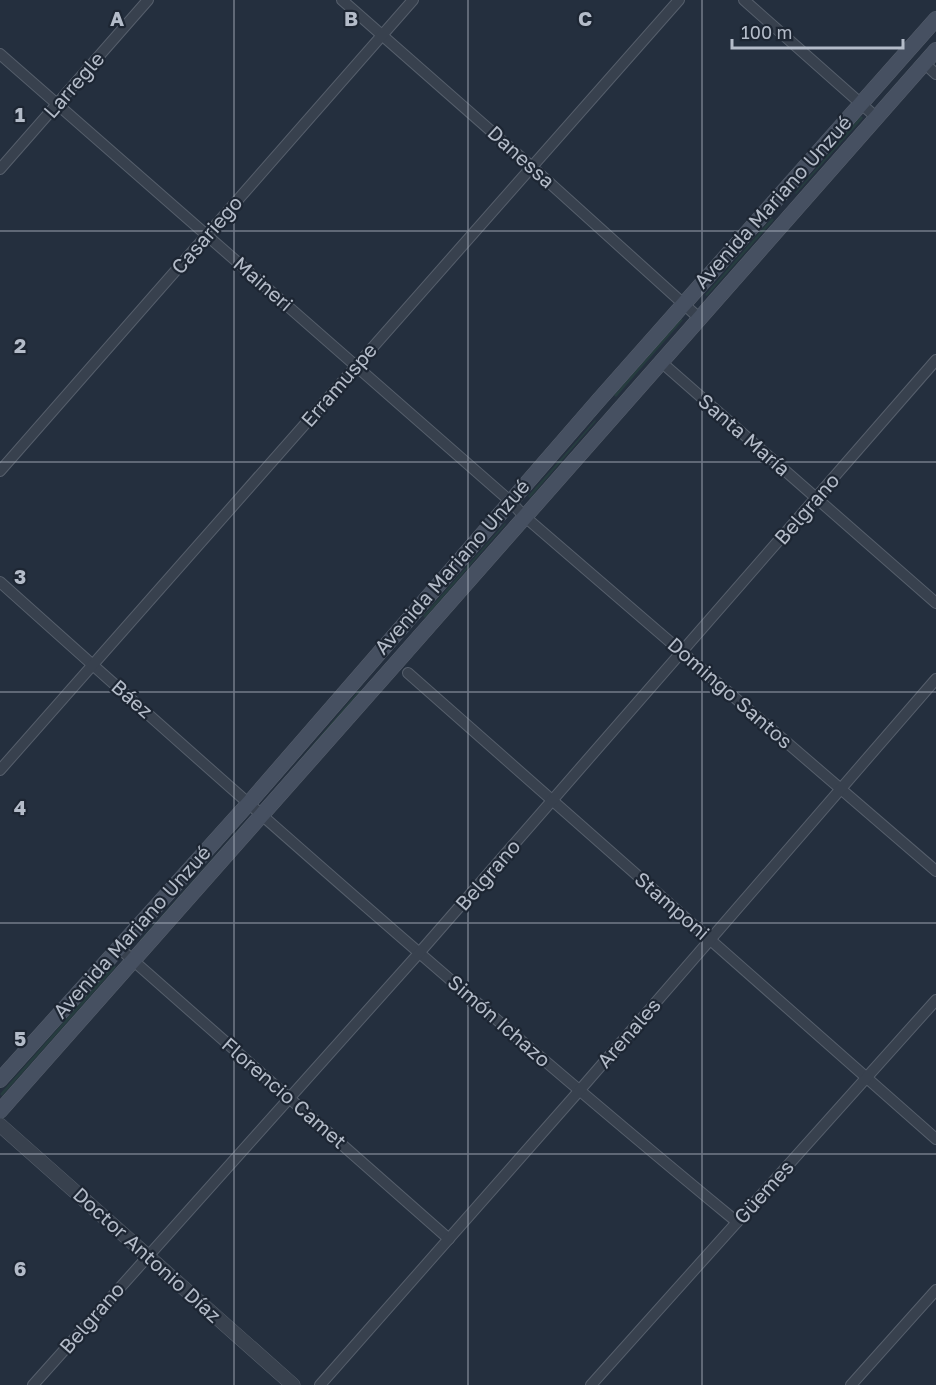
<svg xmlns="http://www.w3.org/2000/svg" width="936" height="1385" font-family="'Golos Text',sans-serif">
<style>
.green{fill:#263c3f}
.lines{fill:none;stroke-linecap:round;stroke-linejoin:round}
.minor-casing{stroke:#565f6c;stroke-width:12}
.tertiary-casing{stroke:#565f6c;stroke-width:15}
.secondary-casing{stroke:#565f6c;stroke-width:16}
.minor{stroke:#38414e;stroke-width:10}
.tertiary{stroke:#38414e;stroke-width:14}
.secondary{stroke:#465061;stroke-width:15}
.grid{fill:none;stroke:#b4bcc9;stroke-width:1.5;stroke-opacity:0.55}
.labels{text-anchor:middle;stroke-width:4.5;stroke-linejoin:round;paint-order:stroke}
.street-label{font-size:20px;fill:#b4bcc9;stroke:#1d2633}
.grid-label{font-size:20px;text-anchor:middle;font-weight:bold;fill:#b4bcc9;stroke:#1d2633;stroke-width:4.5;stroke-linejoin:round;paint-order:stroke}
</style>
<rect width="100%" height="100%" fill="#242f3e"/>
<g class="green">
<polygon points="861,116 863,118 796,194 795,193"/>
<polygon points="772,218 774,220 707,296 705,295"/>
<polygon points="681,319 683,320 616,397 614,395"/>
<polygon points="595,420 596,421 530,498 528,496"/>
<polygon points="505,523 506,524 425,618 423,616"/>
<polygon points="360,689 361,690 270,797 269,796"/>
<polygon points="244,823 246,824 142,941 140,940"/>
<polygon points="114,965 116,967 2,1096 0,1094"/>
</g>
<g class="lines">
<g class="minor-casing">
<g id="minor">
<polyline points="342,0 532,167 698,317"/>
<polyline points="744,0 876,117"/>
<polyline points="0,54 510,501 524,516 936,871"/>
<polyline points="924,63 936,74"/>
<polyline points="0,169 148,0"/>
<polyline points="660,361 936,603"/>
<polyline points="0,471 413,0"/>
<path d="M0,582c242,217 486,433 737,640"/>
<polyline points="408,673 936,1139"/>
<polyline points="0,770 679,0"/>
<polyline points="119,948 449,1239"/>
<polyline points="33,1385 420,952 936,360"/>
<polyline points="320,1385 579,1091 936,679"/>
<polyline points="591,1385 936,1000"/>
<polyline points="851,1385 936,1290"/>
</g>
</g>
<g class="tertiary-casing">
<polyline id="tertiary" points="0,1125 293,1385"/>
</g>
<g class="secondary-casing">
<g id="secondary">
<polyline points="0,1080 249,803 598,401 936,19"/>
<path d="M0,1111c314,-352 623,-708 936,-1061"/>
</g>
</g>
<use href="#minor" class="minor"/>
<use href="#tertiary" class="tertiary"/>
<use href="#secondary" class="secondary"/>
</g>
<path class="grid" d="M234,0v1385M468,0v1385M702,0v1385M0,231h936M0,462h936M0,692h936M0,923h936M0,1154h936"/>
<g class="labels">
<g class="street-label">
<text transform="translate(74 85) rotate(-49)" y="7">Larregle</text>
<text transform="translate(521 157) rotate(42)" y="7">Danessa</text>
<text transform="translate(773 202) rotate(-48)" y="7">Avenida Mariano Unzué</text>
<text transform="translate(207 235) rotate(-49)" y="7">Casariego</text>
<text transform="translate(263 284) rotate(41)" y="7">Maineri</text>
<text transform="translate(339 385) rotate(-49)" y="7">Erramuspe</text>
<text transform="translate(744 435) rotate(41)" y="7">Santa María</text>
<text transform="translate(807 509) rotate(-49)" y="7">Belgrano</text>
<text transform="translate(452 567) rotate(-49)" y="7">Avenida Mariano Unzué</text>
<text transform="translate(730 693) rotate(41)" y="7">Domingo Santos</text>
<text transform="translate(132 699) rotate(41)" y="7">Báez</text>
<text transform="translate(488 875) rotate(-49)" y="7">Belgrano</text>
<text transform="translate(672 906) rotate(41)" y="7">Stamponi</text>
<text transform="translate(132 932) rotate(-48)" y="7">Avenida Mariano Unzué</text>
<text transform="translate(499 1021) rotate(41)" y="7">Simón Ichazo</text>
<text transform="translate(629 1033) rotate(-49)" y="7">Arenales</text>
<text transform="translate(284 1093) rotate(41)" y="7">Florencio Camet</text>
<text transform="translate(764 1192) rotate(-48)" y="7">Güemes</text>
<text transform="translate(147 1255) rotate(42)" y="7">Doctor Antonio Díaz</text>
<text transform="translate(92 1318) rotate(-49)" y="7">Belgrano</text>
</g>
</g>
<g class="grid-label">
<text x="117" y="26">A</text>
<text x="351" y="26">B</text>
<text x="585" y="26">C</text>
<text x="20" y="122">1</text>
<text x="20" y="353">2</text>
<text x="20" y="584">3</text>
<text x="20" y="815">4</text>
<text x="20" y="1046">5</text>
<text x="20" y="1276">6</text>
</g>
<path d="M732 39v9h171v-9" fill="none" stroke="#b4bcc9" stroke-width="3"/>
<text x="741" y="39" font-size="18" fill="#b4bcc9" stroke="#1d2633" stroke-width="4.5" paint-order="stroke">100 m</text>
</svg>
